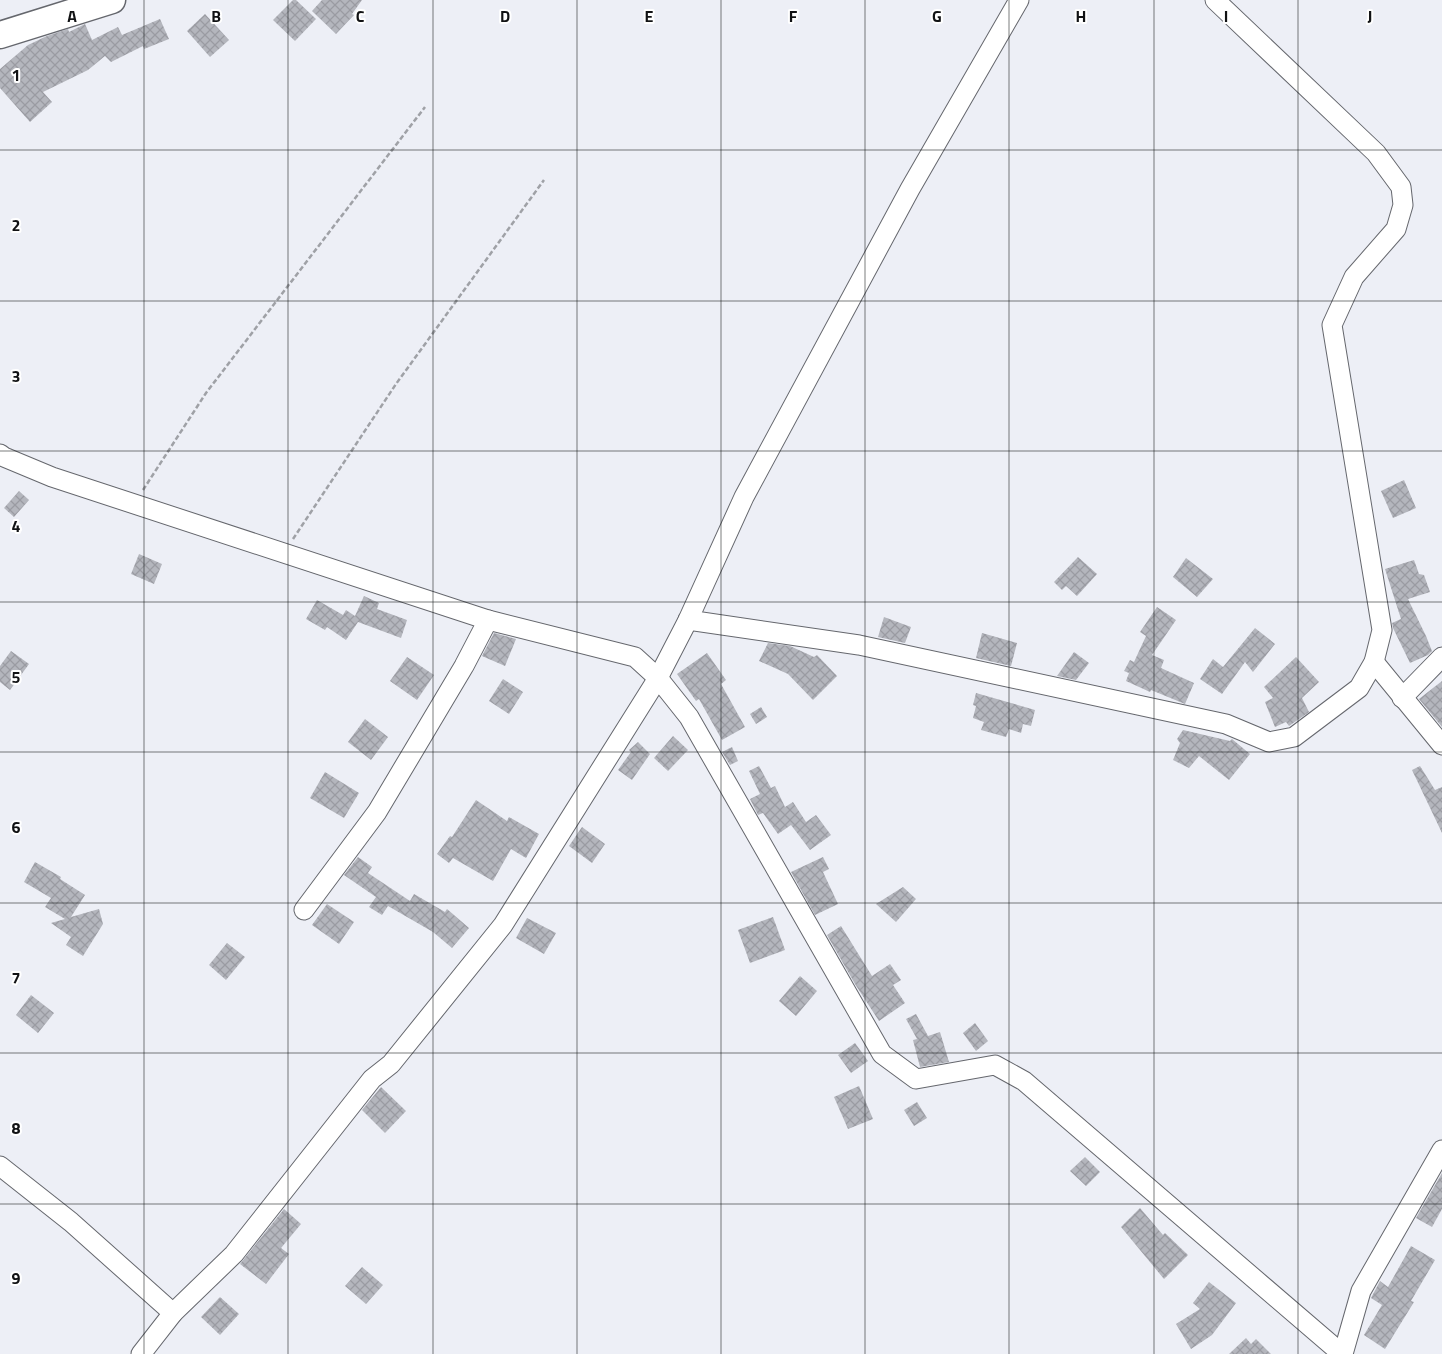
<svg xmlns="http://www.w3.org/2000/svg" width="1442" height="1354" font-family="'Titillium Web',sans-serif">
<style>
.building{fill:url(#building-cross-hatch)}
.lines{fill:none;stroke-linecap:round;stroke-linejoin:round}
.street-casing{stroke:#65676d;stroke-width:21}
.secondary-casing{stroke:#65676d;stroke-width:29}
.path{stroke:#9fa1a6;stroke-width:2.5;stroke-dasharray:5 2.5;stroke-linecap:butt}
.street{stroke:#fff;stroke-width:19}
.secondary{stroke:#fff;stroke-width:26}
.grid{fill:none;stroke:#111214;stroke-width:1;stroke-opacity:0.55}
.grid-label{font-size:16px;text-anchor:middle;font-weight:bold;fill:#111214;stroke:#fff;stroke-width:4;stroke-linejoin:round;paint-order:stroke}
</style>
<defs>
<pattern id="building-cross-hatch" width="8" height="8" patternUnits="userSpaceOnUse" patternTransform="scale(1.25)"><rect width="8" height="8" fill="#b4b6bd"/><path d="M0 0l8 8M0 8l8-8" fill="none" stroke="#9a9ba2"/></pattern>
</defs>
<rect width="100%" height="100%" fill="#edeff6"/>
<g class="building">
<polygon points="293,0 296,0 316,19 295,41 273,20"/>
<polygon points="322,0 362,0 352,14 354,15 336,34 312,11"/>
<polygon points="205,14 229,40 210,57 187,31"/>
<polygon points="160,19 169,39 144,49 143,46 111,62 105,56 88,70 43,92 52,102 30,122 0,88 0,69 28,45 47,36 68,29 69,32 85,24 92,40 118,27 122,35"/>
<polygon points="1404,480 1416,508 1393,518 1381,491"/>
<polygon points="19,491 29,500 14,517 4,508"/>
<polygon points="139,554 162,564 154,584 131,574"/>
<polygon points="1078,557 1097,574 1077,596 1066,586 1062,590 1054,582"/>
<polygon points="1186,558 1213,579 1197,597 1173,577"/>
<polygon points="1414,560 1419,574 1424,575 1430,592 1408,599 1426,636 1432,651 1428,655 1410,663 1393,628 1392,623 1401,619 1385,569"/>
<polygon points="364,596 379,603 377,609 407,620 401,638 358,622 346,640 327,627 325,630 306,619 317,600 343,615 346,610 355,616"/>
<polygon points="1157,607 1176,620 1152,655 1164,660 1161,668 1194,683 1185,704 1151,690 1150,692 1126,681 1129,673 1124,671 1130,660 1134,662 1146,636 1140,632"/>
<polygon points="884,617 911,627 905,643 878,637"/>
<polygon points="1255,628 1275,644 1253,672 1245,662 1222,694 1200,679 1213,659 1223,667"/>
<polygon points="494,633 516,639 505,666 482,656"/>
<polygon points="982,633 1017,643 1011,666 976,658"/>
<polygon points="768,643 790,646 814,657 817,655 837,676 813,700 788,674 759,661"/>
<polygon points="11,651 29,664 10,690 0,682 0,666"/>
<polygon points="1074,652 1089,663 1076,680 1057,676"/>
<polygon points="707,653 726,680 721,684 745,727 722,740 699,699 696,701 677,674"/>
<polygon points="407,657 434,675 417,700 390,681"/>
<polygon points="1296,657 1319,682 1302,698 1309,712 1289,726 1286,722 1275,727 1265,702 1273,698 1264,687"/>
<polygon points="503,679 523,692 509,714 489,701"/>
<polygon points="1442,681 1442,727 1419,699"/>
<polygon points="976,693 1035,710 1031,726 1023,724 1021,733 1009,729 1006,737 981,730 984,722 973,718 976,706 973,705"/>
<polygon points="761,707 767,717 756,724 750,714"/>
<polygon points="365,719 388,737 371,760 348,742"/>
<polygon points="1183,730 1230,741 1232,739 1250,754 1229,780 1199,756 1189,768 1173,760 1180,743 1177,739"/>
<polygon points="673,736 688,750 668,771 654,758"/>
<polygon points="638,742 650,754 632,780 618,770 631,752 629,750"/>
<polygon points="732,747 738,761 730,765 722,752"/>
<polygon points="759,766 771,788 775,786 785,807 793,802 806,822 816,815 831,835 810,850 791,825 778,834 763,813 758,815 750,799 760,794 749,771"/>
<polygon points="1420,766 1435,790 1442,787 1442,833 1412,770"/>
<polygon points="325,772 359,793 344,818 310,798"/>
<polygon points="476,800 507,821 509,817 539,834 526,858 511,849 493,881 453,858 449,863 437,854 450,836 452,837"/>
<polygon points="582,827 605,844 592,863 569,846"/>
<polygon points="358,857 372,867 368,873 410,901 414,894 445,912 447,909 469,928 452,948 433,932 388,906 382,915 369,907 376,897 344,875"/>
<polygon points="823,857 829,869 823,872 838,904 815,915 791,872"/>
<polygon points="35,862 61,877 60,879 85,895 71,917 99,909 103,924 83,956 66,945 71,937 51,923 65,919 45,907 51,898 24,882"/>
<polygon points="903,887 916,899 896,922 876,904"/>
<polygon points="327,904 354,922 339,944 312,925"/>
<polygon points="773,917 785,950 750,963 738,930"/>
<polygon points="527,918 556,933 544,954 516,938"/>
<polygon points="841,926 872,976 890,964 901,980 893,985 905,1003 879,1021 855,984 827,935"/>
<polygon points="227,943 245,957 226,980 209,965"/>
<polygon points="800,976 817,991 796,1016 779,1001"/>
<polygon points="31,995 54,1013 38,1033 16,1015"/>
<polygon points="916,1014 928,1036 940,1032 949,1062 920,1067 913,1040 917,1039 906,1019"/>
<polygon points="975,1023 988,1041 976,1051 963,1033"/>
<polygon points="855,1043 868,1061 851,1073 838,1055"/>
<polygon points="859,1086 873,1119 848,1129 834,1097"/>
<polygon points="381,1087 406,1111 385,1133 362,1110"/>
<polygon points="917,1102 927,1118 914,1126 904,1110"/>
<polygon points="1085,1157 1100,1172 1086,1186 1070,1171"/>
<polygon points="1442,1173 1442,1209 1432,1227 1416,1218"/>
<polygon points="1140,1208 1163,1235 1165,1233 1188,1255 1164,1279 1121,1227"/>
<polygon points="284,1209 301,1224 281,1248 289,1254 266,1284 240,1264"/>
<polygon points="1411,1246 1435,1260 1411,1301 1414,1302 1385,1349 1364,1335 1382,1305 1371,1298 1380,1281 1388,1287"/>
<polygon points="362,1267 383,1285 366,1304 345,1286"/>
<polygon points="1209,1282 1236,1303 1212,1335 1191,1349 1176,1324 1200,1309 1193,1303"/>
<polygon points="220,1297 239,1314 220,1335 201,1317"/>
<polygon points="1246,1338 1251,1344 1256,1339 1271,1354 1229,1354"/>
</g>
<g class="lines">
<g class="street-casing">
<g id="street">
<polyline points="0,454 4,457 52,477 488,620 635,657 658,678 689,717 882,1054 916,1079 995,1065 1024,1081 1342,1354"/>
<polyline points="688,620 859,645 1226,724 1269,742 1294,737 1359,688 1374,662 1382,630 1332,325 1354,277 1396,229 1403,205 1401,187 1376,153 1215,0"/>
<polyline points="1374,662 1442,745"/>
<polyline points="1402,698 1442,657"/>
<polyline points="304,910 377,812 464,666 488,620"/>
<polyline points="0,1166 71,1222 173,1313"/>
<polyline points="141,1354 173,1313 234,1254 372,1079 391,1064 503,925 658,678 688,620 744,497 910,189 1019,0"/>
<polyline points="1343,1354 1361,1291 1442,1150"/>
</g>
</g>
<g class="secondary-casing">
<polyline id="secondary" points="0,35 112,0"/>
</g>
<g class="path">
<polyline points="143,490 206,393 425,107"/>
<polyline points="293,539 396,384 544,180"/>
</g>
<use href="#street" class="street"/>
<use href="#secondary" class="secondary"/>
</g>
<path class="grid" d="M144,0v1354M288,0v1354M433,0v1354M577,0v1354M721,0v1354M865,0v1354M1009,0v1354M1154,0v1354M1298,0v1354M0,150h1442M0,301h1442M0,451h1442M0,602h1442M0,752h1442M0,903h1442M0,1053h1442M0,1204h1442"/>
<g class="grid-label">
<text x="72" y="22">A</text>
<text x="216" y="22">B</text>
<text x="360" y="22">C</text>
<text x="505" y="22">D</text>
<text x="649" y="22">E</text>
<text x="793" y="22">F</text>
<text x="937" y="22">G</text>
<text x="1081" y="22">H</text>
<text x="1226" y="22">I</text>
<text x="1370" y="22">J</text>
<text x="16" y="81">1</text>
<text x="16" y="231">2</text>
<text x="16" y="382">3</text>
<text x="16" y="532">4</text>
<text x="16" y="683">5</text>
<text x="16" y="833">6</text>
<text x="16" y="984">7</text>
<text x="16" y="1134">8</text>
<text x="16" y="1284">9</text>
</g>
</svg>
